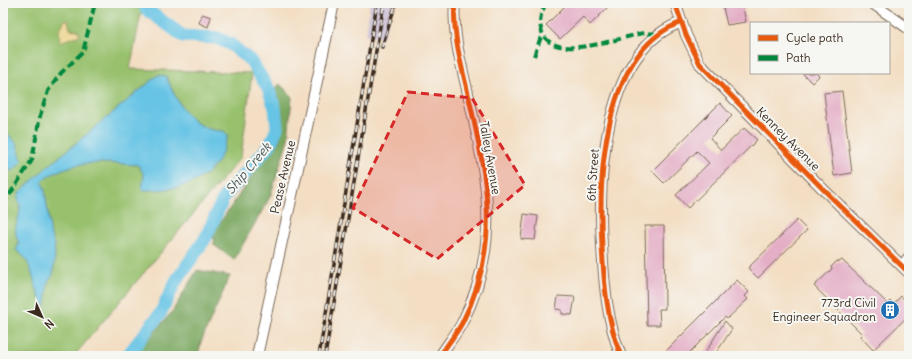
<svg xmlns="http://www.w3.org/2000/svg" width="912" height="359" font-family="Delius,sans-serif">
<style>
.industrial{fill:#cbbfd5}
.green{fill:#98c16d;stroke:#6a7646}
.forest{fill:#7aa760;stroke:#5a683f}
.sand{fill:#eeda9e;stroke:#94825e}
.water{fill:#67c4e5;stroke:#517782}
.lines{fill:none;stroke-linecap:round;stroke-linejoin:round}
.river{stroke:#67c4e5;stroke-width:13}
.building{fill:#e4aec6}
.minor-casing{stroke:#7b6958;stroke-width:12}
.minor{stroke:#fff;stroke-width:10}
.rail-casing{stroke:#3b2a1e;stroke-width:3.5}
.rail{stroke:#f6f6f2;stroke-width:2;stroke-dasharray:6;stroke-linecap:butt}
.quiet{stroke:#00873e;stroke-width:4;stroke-dasharray:8 4;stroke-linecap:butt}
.cycleway-casing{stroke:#f6f6f2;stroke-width:8}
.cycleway{stroke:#e8590c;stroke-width:5}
.marked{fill:#d62828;fill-opacity:0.2;stroke:#d62828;stroke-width:3;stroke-dasharray:8 5;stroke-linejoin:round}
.labels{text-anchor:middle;stroke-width:4;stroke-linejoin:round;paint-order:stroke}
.street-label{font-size:12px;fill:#3b2a1e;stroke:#f6f6f2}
.poi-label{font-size:12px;fill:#3b2a1e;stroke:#f6f6f2;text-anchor:end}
.water-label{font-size:13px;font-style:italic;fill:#48585a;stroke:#f6f6f2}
</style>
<rect width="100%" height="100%" fill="#f6f6f2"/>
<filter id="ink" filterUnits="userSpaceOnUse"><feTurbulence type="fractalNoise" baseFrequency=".025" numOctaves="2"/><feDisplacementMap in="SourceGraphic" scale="8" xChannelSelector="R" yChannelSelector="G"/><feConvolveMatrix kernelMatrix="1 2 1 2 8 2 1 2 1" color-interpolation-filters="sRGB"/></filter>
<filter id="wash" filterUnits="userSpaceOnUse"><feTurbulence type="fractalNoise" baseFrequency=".012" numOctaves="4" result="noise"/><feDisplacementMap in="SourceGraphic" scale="16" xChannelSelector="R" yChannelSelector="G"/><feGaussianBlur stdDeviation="0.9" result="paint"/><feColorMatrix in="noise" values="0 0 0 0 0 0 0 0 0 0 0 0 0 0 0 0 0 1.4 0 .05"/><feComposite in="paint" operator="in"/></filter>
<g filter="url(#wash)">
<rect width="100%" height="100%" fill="#f3dec3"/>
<polygon class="industrial" points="370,3 393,3 383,37 366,35"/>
<polygon class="green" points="3,3 143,3 130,69 252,73 241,157 74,356 3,356"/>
<g class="forest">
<path d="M280,84l12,13 -4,42 -18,58 -36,63 -20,-15 -1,-12 57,-84 8,-4c6,-23 5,-34 -4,-56z"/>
<polygon points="197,270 230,276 201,342 198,356 133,356 172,312"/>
</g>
<polygon class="sand" points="65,20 68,20 70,29 78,30 80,35 60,42 59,30"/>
<g class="water">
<path d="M158,75l8,1c12,27 24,55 58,55l4,5c-3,7 -5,17 -9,23 -16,27 -48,32 -77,31l2,-15 -6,-10c-35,-2 -66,-7 -96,16l3,9 6,46 3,8 1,11 -2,20 -5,7 -2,23 -2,1c-9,-15 -10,-33 -19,-48 -3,-4 -6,-5 -9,-8l3,-7c-8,-15 0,-20 1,-35 0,-6 -4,-9 -1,-15l27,-25z"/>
<polygon points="8,134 17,144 22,161 12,172 3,162 3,135"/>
</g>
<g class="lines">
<polyline class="river" points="127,356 160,314 176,281 205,239 224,197 270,145 277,128 275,108 268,88 251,61 230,44 217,38 183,36 146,9 146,3"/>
</g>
<g id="blocks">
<g class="building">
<polygon points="568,3 604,3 608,7 590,25 583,17 560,39 546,25"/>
<polygon points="722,3 742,3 746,22 727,25"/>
<polygon points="202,14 211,17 208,27 199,23"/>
<polygon points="802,73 816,73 819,76 812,83"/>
<polygon points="842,91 852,173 834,176 824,93"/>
<polygon points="720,103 732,116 710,138 721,150 744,128 757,140 688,208 676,195 709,163 697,151 664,183 652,171"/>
<polygon points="524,214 538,216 535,240 521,239"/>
<polygon points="797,220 807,230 758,278 748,268"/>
<polygon points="645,226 664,226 665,309 659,309 660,325 647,325"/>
<polygon points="842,260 888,304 891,301 894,304 901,296 909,305 909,315 873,350 860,336 862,334 814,286 832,269 831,267 837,261 839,262"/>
<polygon points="737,280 749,292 745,296 748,299 727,319 725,317 686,356 661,356"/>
<polygon points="558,296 575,297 572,315 562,314 562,310 556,309"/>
<polygon points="725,321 732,329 714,356 703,356"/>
</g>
</g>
</g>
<g filter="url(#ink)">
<use href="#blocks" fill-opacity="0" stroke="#7b6958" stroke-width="1"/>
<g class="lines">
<g class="minor-casing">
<g id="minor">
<polyline points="675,3 686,35 700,64 824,190 909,273"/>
<polyline points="872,3 909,29"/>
<polyline points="902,266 909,257"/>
<polyline points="257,356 334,3"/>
<path d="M440,356c7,-11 16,-22 22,-33 40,-78 25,-144 7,-225 -7,-31 -17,-63 -14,-95"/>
<path d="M621,356c-14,-35 -17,-72 -19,-110 -4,-70 1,-196 80,-224"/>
</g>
</g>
<use href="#minor" class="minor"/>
<g class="rail-casing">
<g id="rail">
<polyline points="382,47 396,3"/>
<polyline points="319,356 377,3"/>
<polyline points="325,356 384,3"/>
</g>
</g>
<use href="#rail" class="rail"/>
<g class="quiet">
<path d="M546,3c-5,10 -7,15 -5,26 9,37 80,7 104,4 4,0 9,1 13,1"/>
<polyline points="534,56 542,34"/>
<polyline points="3,205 32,160 40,116 48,91 61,73 83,52 95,3"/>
</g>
<g class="cycleway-casing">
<g id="cycleway">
<polyline points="675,3 686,35 700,64 824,190 909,273"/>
<path d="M440,356c7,-11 16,-22 22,-33 40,-78 25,-144 7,-225 -7,-31 -17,-63 -14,-95"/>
<path d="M621,356c-14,-35 -17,-72 -19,-110 -4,-70 1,-196 80,-224"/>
</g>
</g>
<use href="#cycleway" class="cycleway"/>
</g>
</g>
<path class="marked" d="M408,92l64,6 53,87 -88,74 -84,-51z"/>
<defs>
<g id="building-disc" transform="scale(1)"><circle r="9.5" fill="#1f6fb2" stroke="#f6f6f2"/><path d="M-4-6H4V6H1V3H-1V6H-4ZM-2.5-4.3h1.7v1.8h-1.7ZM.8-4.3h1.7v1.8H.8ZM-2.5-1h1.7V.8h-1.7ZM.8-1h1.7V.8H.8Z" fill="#fff"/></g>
</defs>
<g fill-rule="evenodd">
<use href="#building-disc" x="890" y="310"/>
</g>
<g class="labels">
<g class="street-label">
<text transform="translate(788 139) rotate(45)" y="4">Kenney Avenue</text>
<text transform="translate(490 158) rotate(80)" y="4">Talley Avenue</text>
<text transform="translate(593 175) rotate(-86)" y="4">6th Street</text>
<text transform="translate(283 177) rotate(-77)" y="4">Pease Avenue</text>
</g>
<g class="poi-label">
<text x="876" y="307">773rd Civil<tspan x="876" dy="14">Engineer Squadron</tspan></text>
</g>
<g class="water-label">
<text transform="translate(248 168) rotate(-50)" y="5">Ship Creek</text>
</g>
</g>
<rect width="912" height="359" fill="none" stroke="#f6f6f2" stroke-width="16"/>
<rect x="750" y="22" width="140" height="52" fill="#f6f6f2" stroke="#aba49d"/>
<rect x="758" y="35" width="20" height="6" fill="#e8590c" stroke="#aba49d"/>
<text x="786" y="42" font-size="12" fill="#3b2a1e">Cycle path</text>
<rect x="758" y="55" width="20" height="6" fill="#00873e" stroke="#aba49d"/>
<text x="786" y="62" font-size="12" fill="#3b2a1e">Path</text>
<g transform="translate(42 317) rotate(135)" stroke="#f6f6f2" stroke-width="3" paint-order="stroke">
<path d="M0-3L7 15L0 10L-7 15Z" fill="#3b2a1e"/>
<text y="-6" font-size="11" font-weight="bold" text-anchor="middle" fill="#3b2a1e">N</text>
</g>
</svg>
